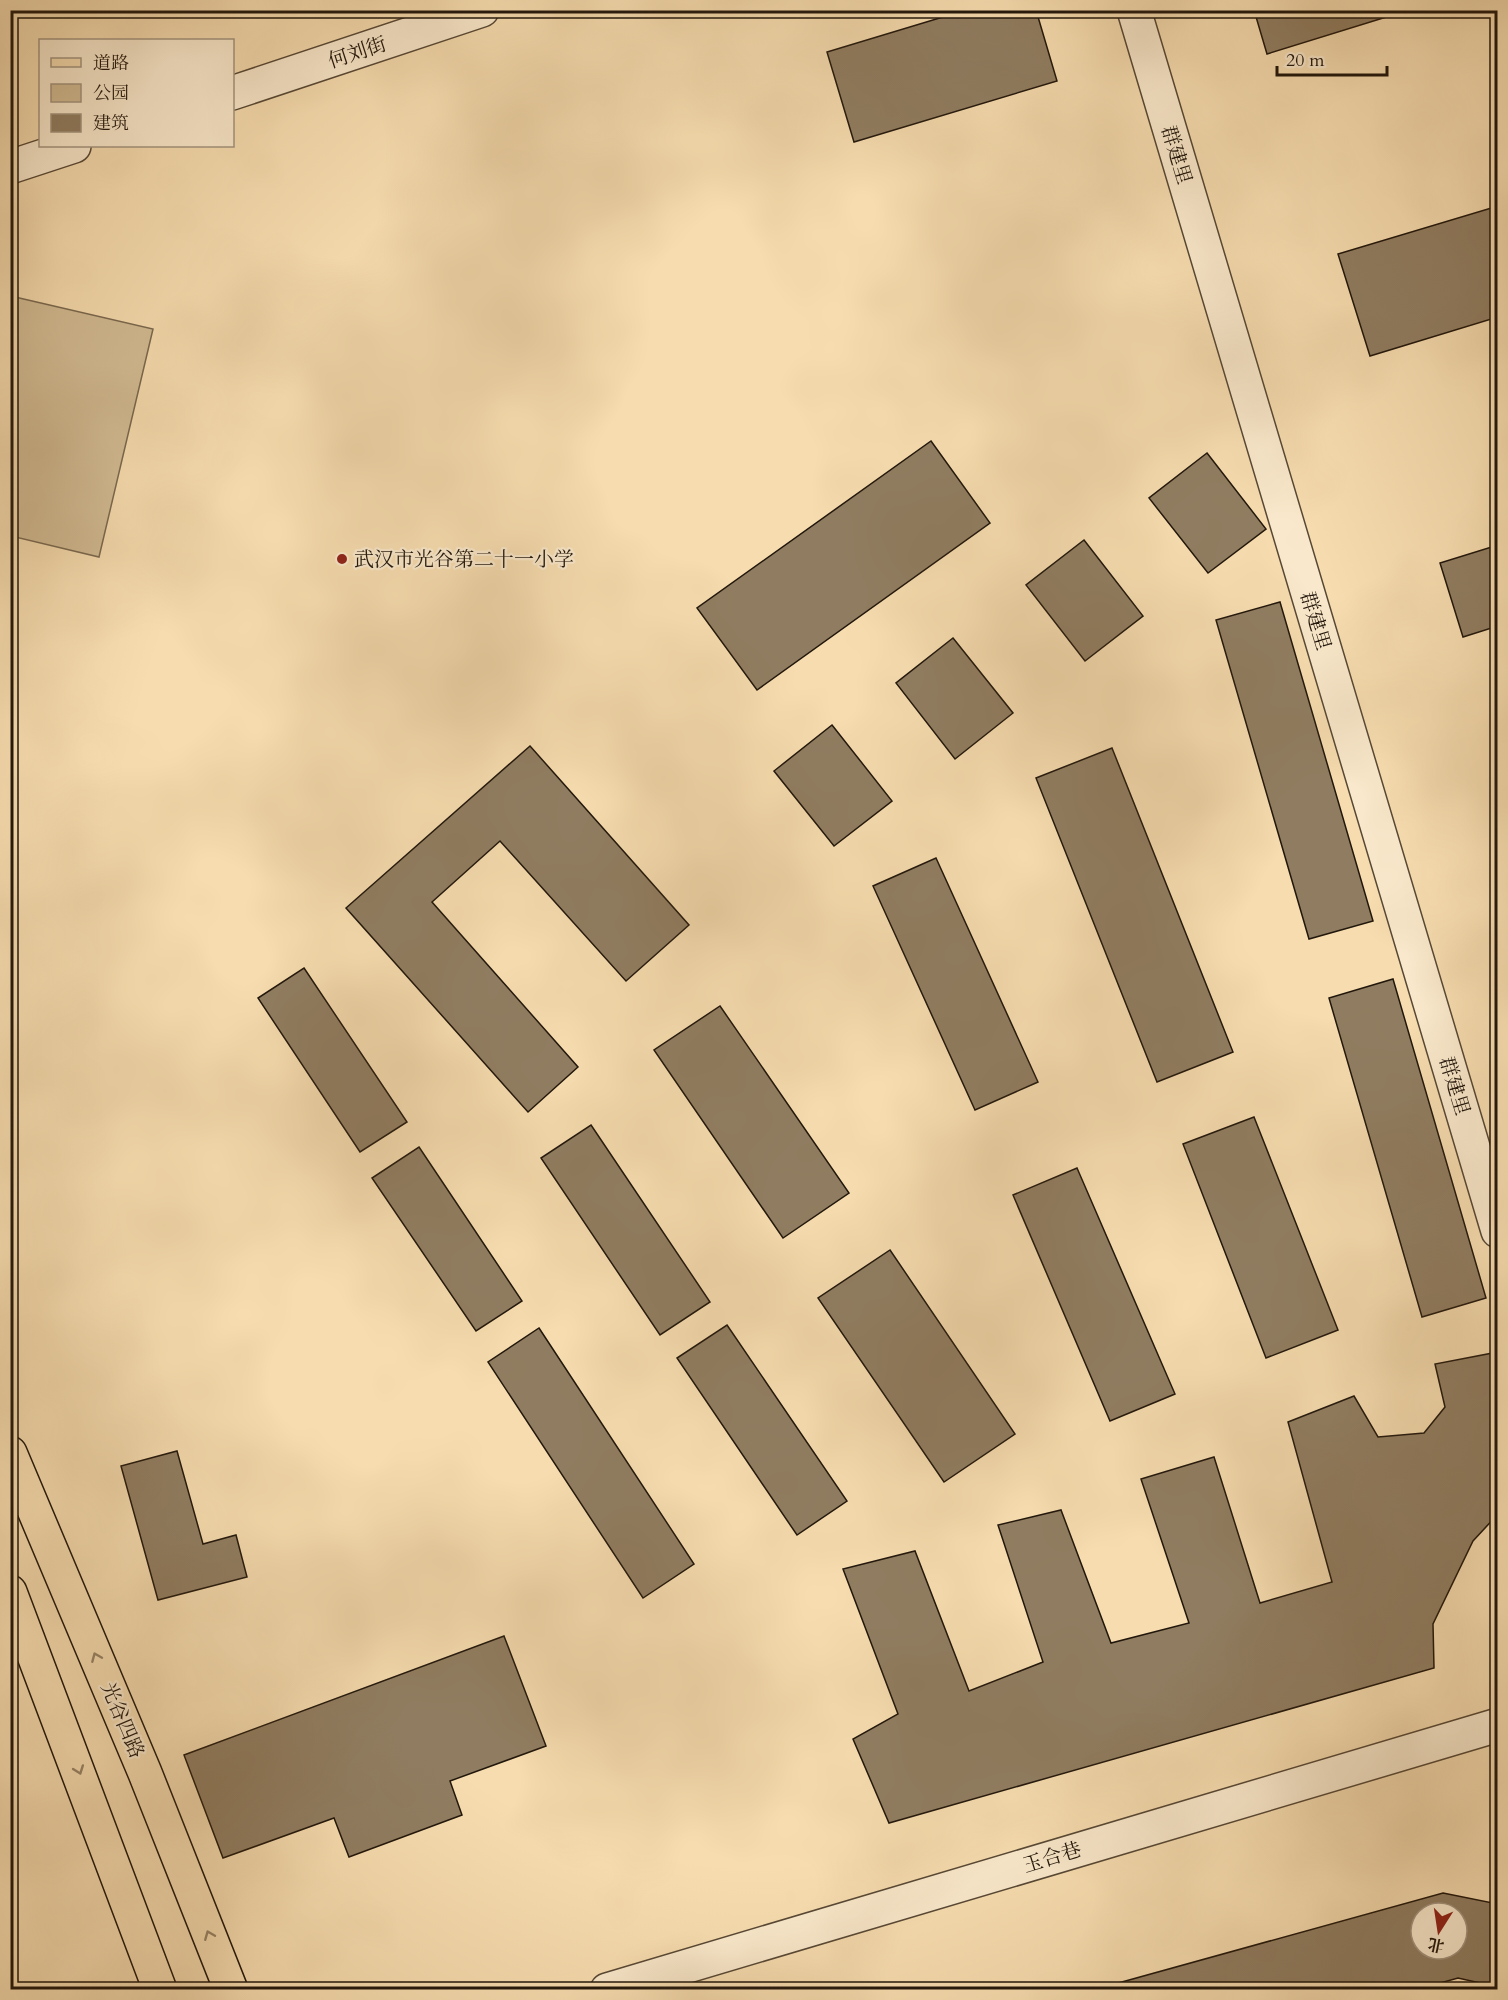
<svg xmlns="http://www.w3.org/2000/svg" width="1508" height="2000" font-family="Cardo,'Noto Serif SC',serif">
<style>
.green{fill:#d2bb93;stroke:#7a6950;stroke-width:1.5}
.building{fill:#907d61;stroke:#22170c;stroke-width:1.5;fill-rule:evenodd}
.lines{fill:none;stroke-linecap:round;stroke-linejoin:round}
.minor-casing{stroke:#574835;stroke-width:36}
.major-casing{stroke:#22170c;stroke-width:36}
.minor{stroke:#f9e8cb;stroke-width:33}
.major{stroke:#f6dcaf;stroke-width:33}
.oneway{stroke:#978366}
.poi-dot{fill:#8f2418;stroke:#f9e8cb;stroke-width:2}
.labels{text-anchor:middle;stroke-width:4.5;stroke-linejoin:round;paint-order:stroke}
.street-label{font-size:20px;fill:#22170c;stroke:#f9e8cb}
.poi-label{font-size:20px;fill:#22170c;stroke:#f9e8cb;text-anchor:start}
</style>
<rect width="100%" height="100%" fill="#f6dcaf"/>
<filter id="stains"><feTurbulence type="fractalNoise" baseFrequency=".00333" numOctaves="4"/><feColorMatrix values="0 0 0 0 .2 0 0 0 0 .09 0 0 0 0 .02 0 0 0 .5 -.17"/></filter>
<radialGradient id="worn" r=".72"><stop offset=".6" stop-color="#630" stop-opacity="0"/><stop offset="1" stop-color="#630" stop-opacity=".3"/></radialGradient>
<polygon class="green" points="15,297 153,329 99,557 11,536 10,317"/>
<g class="building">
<polygon points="966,10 1036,10 1057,81 854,142 827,52"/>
<polygon points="1254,10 1409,10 1267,54"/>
<polygon points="1498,206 1498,317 1370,356 1338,254"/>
<polygon points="931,441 990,523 757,690 697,608"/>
<polygon points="1207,453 1266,529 1208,573 1149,498"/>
<polygon points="1084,540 1143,616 1085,661 1026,585"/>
<polygon points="1498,545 1498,626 1463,637 1440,563"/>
<polygon points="1280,602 1373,921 1309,939 1216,620"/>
<polygon points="953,638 1013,713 955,759 896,683"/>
<polygon points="832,725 892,801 834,846 774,771"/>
<polygon points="530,746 689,925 626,981 500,841 432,902 578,1067 528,1112 346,908"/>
<polygon points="1112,748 1233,1052 1157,1082 1036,778"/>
<polygon points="936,858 1038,1082 975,1110 873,886"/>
<polygon points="304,968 407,1122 360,1152 258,998"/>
<polygon points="1393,979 1486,1298 1422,1317 1329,998"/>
<polygon points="720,1006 849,1193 783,1238 654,1050"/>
<polygon points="1254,1117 1338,1330 1266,1358 1183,1144"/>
<polygon points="591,1125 710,1302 660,1335 541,1158"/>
<polygon points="419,1147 522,1301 476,1331 372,1178"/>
<polygon points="1077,1168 1175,1394 1110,1421 1013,1195"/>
<polygon points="890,1250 1015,1434 944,1482 818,1298"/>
<polygon points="727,1325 847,1501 797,1535 677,1358"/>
<polygon points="539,1328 694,1564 643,1598 488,1362"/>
<polygon points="1498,1352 1498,1514 1473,1541 1433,1624 1434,1668 889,1823 853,1739 898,1714 843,1569 915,1551 969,1691 1043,1662 998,1525 1061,1510 1111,1643 1189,1623 1141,1479 1214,1457 1260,1603 1332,1582 1288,1422 1354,1396 1378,1437 1424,1433 1445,1407 1435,1364"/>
<polygon points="177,1451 203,1544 236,1535 247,1577 158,1600 121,1466"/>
<polygon points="504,1636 546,1746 450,1781 462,1815 349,1857 334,1818 223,1858 184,1755"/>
<path d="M1443,1893l55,11v83l-40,-9 -43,12h-322zM1421,1913h36v36h-36z"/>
</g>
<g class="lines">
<g class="minor-casing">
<g id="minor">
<polyline points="1134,10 1498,1231"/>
<polyline points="232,93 482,10"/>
<polyline points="10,167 74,146"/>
<polyline points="607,1990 1498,1725"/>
</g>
</g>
<g class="major-casing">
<g id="major">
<polyline points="10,1453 145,1773 231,1990"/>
<polyline points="10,1592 160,1990"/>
</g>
</g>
<use href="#minor" class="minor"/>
<use href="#major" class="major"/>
</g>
<defs><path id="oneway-chevron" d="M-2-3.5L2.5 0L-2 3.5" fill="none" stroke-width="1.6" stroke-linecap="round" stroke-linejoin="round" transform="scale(1.5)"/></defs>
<g class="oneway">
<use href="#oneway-chevron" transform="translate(96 1657) rotate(-113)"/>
<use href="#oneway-chevron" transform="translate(79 1770) rotate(70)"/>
<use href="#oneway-chevron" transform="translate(209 1935) rotate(-112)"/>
</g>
<circle class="poi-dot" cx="342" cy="559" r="6"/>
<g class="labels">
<g class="street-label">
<text transform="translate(357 52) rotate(-18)" y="7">何刘街</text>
<text transform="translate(1177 155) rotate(73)" y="7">群建里</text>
<text transform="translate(1316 621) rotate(73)" y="7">群建里</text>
<text transform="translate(1455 1086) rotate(73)" y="7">群建里</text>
<text transform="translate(123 1720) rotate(67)" y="7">光谷四路</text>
<text transform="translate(1052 1857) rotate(-17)" y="7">玉合巷</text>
</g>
<g class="poi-label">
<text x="354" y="566">武汉市光谷第二十一小学</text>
</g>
</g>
<rect width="1508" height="2000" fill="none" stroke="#f6dcaf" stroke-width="36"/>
<rect x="12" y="12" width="1484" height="1976" fill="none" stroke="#22170c" stroke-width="3"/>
<rect x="18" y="18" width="1472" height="1964" fill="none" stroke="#22170c" stroke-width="1.5"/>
<rect x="39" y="39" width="195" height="108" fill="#f9e8cb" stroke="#a3947f" stroke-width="1.5"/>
<rect x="51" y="58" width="30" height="9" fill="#f6dcaf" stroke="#a3947f" stroke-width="1.5"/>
<text x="93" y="69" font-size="18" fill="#22170c">道路</text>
<rect x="51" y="84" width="30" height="18" fill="#d2bb93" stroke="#a3947f" stroke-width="1.5"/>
<text x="93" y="99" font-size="18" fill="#22170c">公园</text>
<rect x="51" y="114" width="30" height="18" fill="#907d61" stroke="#a3947f" stroke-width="1.5"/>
<text x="93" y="129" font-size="18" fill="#22170c">建筑</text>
<g transform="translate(1439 1931) rotate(192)"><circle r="28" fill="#f9e8cb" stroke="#a3947f" stroke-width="1.5"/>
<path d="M0-4.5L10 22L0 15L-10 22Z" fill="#8f2418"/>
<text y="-9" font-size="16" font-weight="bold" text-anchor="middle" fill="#22170c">北</text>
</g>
<path d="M1277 66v9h110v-9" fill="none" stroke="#22170c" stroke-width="3"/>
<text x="1286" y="66" font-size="18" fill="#22170c" stroke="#f9e8cb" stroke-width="4.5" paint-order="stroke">20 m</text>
<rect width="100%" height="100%" filter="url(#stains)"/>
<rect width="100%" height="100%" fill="url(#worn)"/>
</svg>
